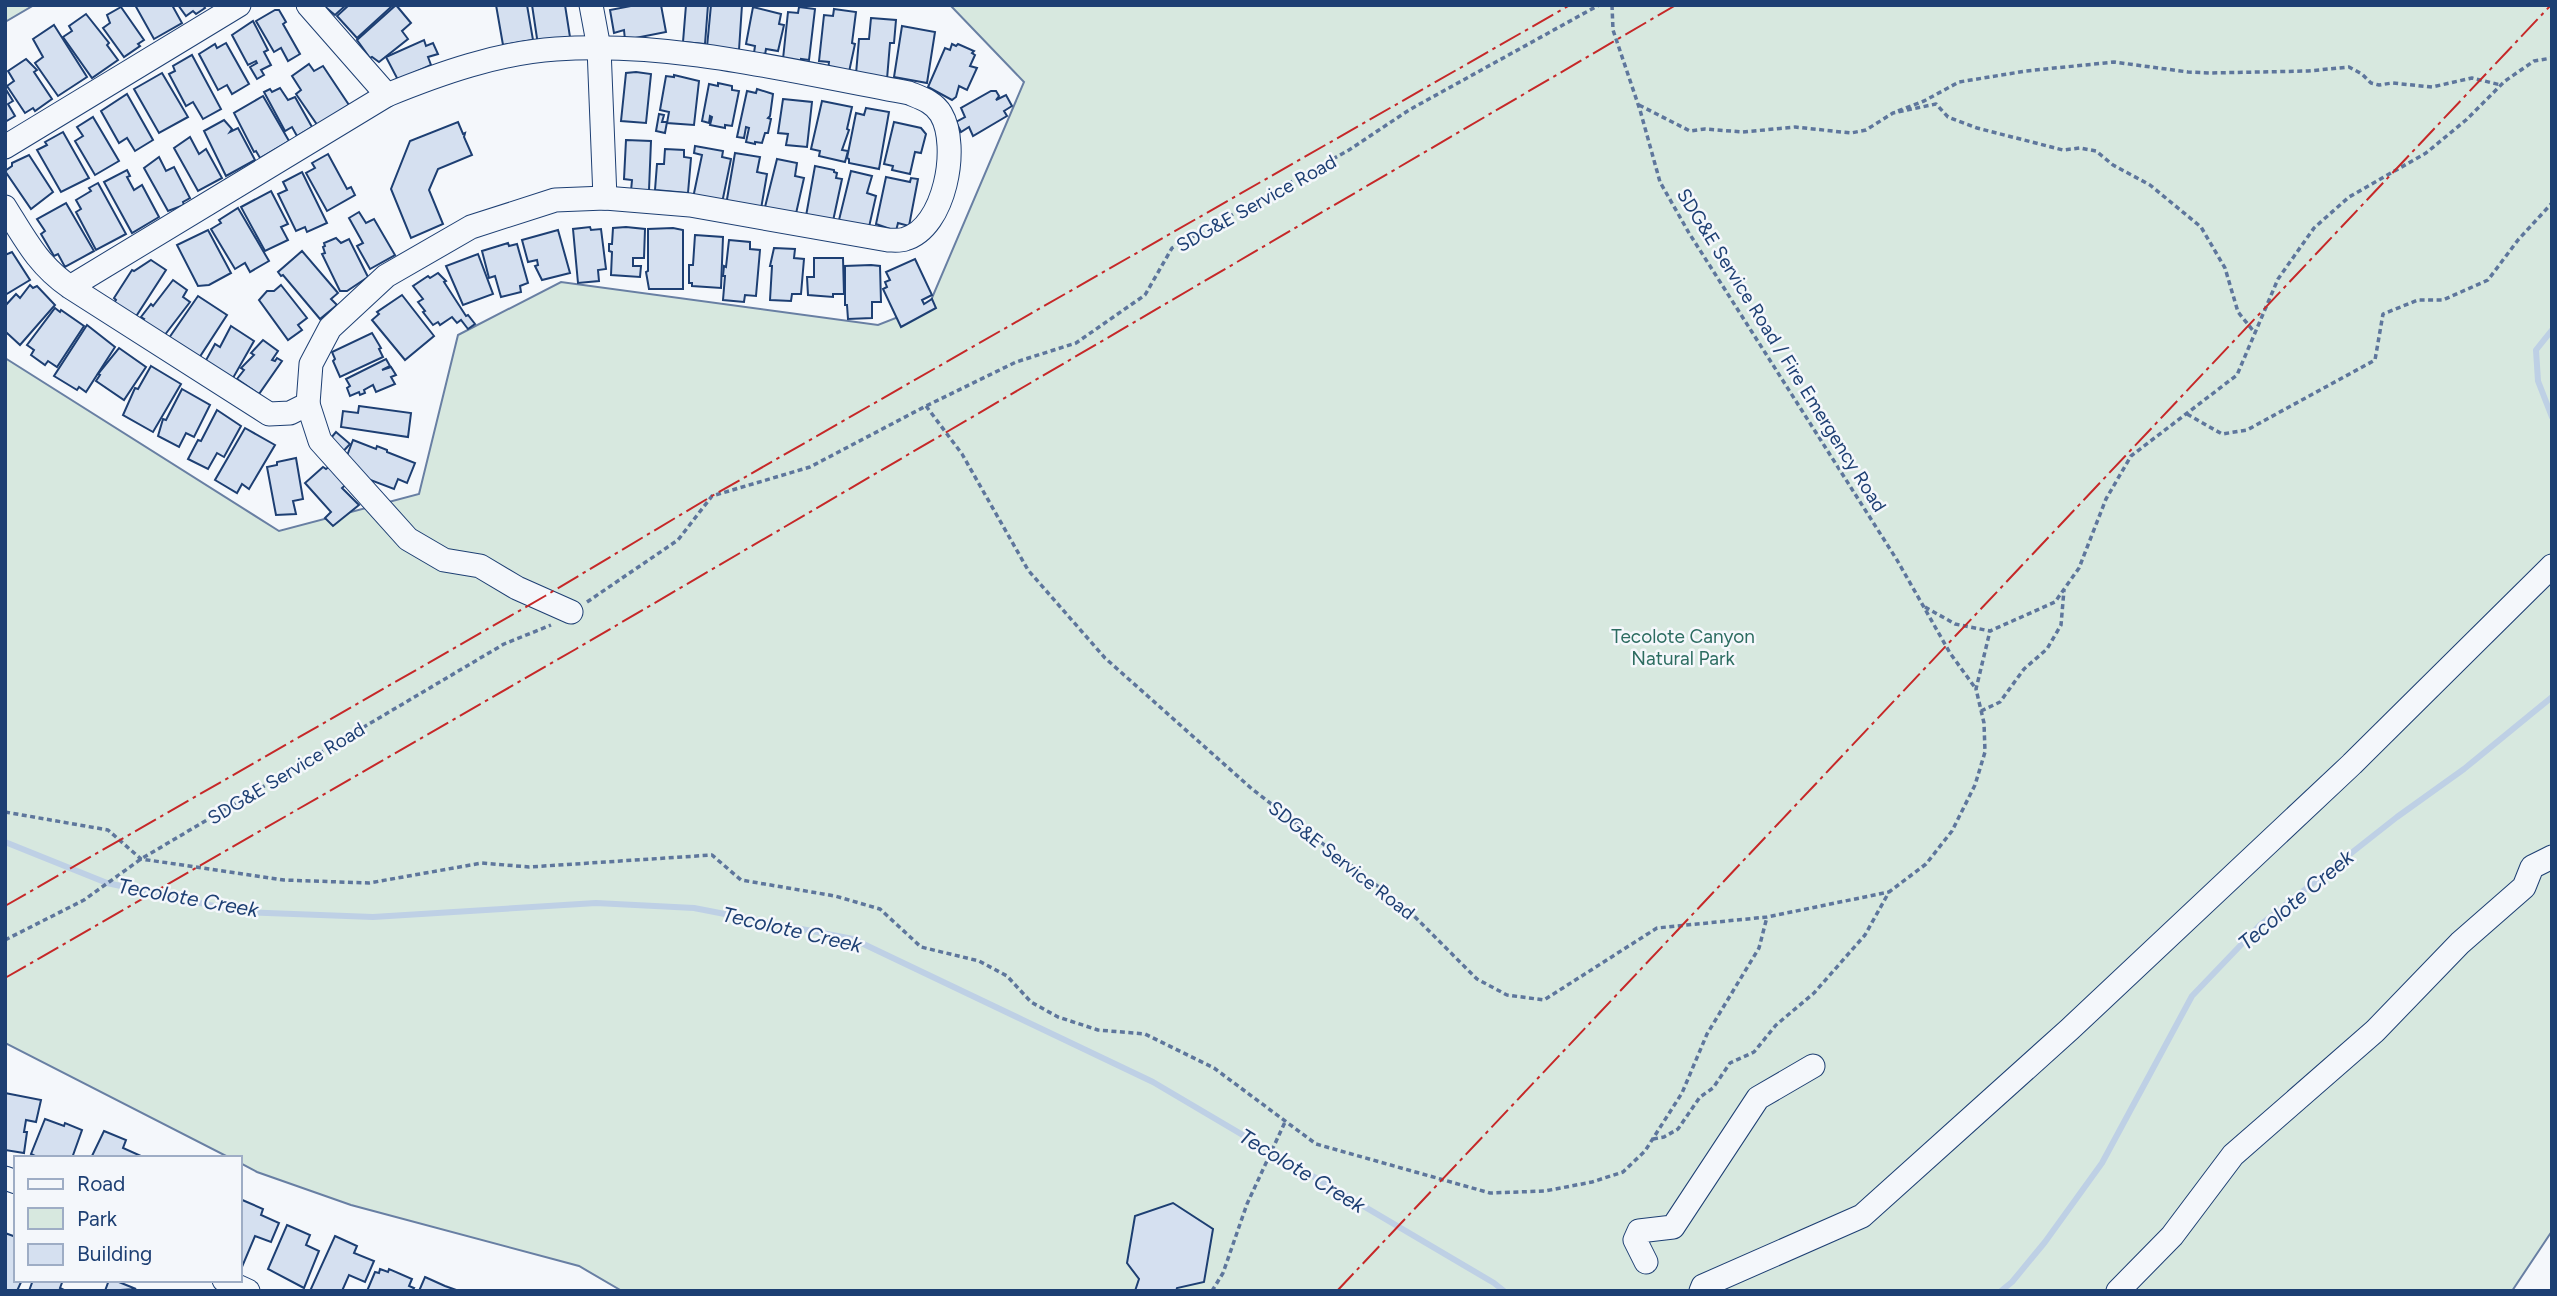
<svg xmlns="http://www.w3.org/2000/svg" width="2557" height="1296" font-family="Figtree,sans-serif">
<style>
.green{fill:#d7e8df;stroke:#687fa3;stroke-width:2}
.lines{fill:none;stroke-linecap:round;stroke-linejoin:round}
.stream{stroke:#bed0e5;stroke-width:6}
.building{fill:#d5e0f0;stroke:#1d3f73;stroke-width:2}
.minor-casing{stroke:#1d3f73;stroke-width:25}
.path{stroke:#5e769c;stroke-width:3.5;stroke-dasharray:5 3.5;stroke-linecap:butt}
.minor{stroke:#f4f7fb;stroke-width:23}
.power{stroke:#c62828;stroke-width:2;stroke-dasharray:24 5 3.5 5;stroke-linecap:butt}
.labels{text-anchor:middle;stroke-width:5;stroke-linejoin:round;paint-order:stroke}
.street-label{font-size:19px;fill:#1d3f73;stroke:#f4f7fb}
.park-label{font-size:19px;fill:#2c6c60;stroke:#f4f7fb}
.water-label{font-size:21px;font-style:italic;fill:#1d3f73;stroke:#f4f7fb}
</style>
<rect width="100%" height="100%" fill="#f4f7fb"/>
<g class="green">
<polygon points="5,5 34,5 5,22"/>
<polygon points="950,5 2552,5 2552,1231 2512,1291 622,1291 579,1266 351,1205 257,1172 240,1163 240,1158 230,1158 5,1043 5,358 279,531 419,494 458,335 561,282 878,325 929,305 1024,82"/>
</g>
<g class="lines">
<g class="stream">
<polyline points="2552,330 2536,350 2538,381 2552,417"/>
<polyline points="5,842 107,883 242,912 373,917 596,903 694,908 853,939 1153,1082 1494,1283 1504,1291"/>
<polyline points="2001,1291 2012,1282 2045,1242 2102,1163 2192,996 2260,925 2397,817 2464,769 2552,697"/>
</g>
</g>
<g class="building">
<polygon points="135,5 172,5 182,23 154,39"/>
<polygon points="178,5 203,5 205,8 196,14 193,11 186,16"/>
<polygon points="323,5 346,5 335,15"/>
<polygon points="349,5 389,5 391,7 357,38 337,16"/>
<polygon points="396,5 411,23 402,31 408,39 379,62 372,57 370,58 357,40"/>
<polygon points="496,5 527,5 533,40 503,45"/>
<polygon points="532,5 565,5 570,37 538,45"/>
<polygon points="636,5 661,5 666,32 625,40 624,30 614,33 610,10"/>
<polygon points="686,5 708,5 705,44 683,42"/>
<polygon points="711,5 742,5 739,50 707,47"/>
<polygon points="121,7 144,40 138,44 140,46 124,57 103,28 110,23 107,15"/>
<polygon points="753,7 781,14 779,24 784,25 778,51 766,49 765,55 754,53 755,46 746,44"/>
<polygon points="799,7 815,9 809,60 801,59 801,63 783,59 788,12 798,13"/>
<polygon points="834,9 856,12 852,43 855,44 849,72 828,70 829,62 819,61 824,15 833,16"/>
<polygon points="275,10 279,10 286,22 283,24 300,54 288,61 281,48 274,52 256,21"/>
<polygon points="86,14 109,43 107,45 118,60 92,78 63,37 72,31 69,26"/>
<polygon points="871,18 896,20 894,43 890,43 887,79 856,74 859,39 869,39"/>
<polygon points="253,21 268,50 264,52 271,65 261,70 264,75 257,79 250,67 257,63 256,61 248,65 232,35"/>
<polygon points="54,25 87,77 58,96 35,63 43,57 33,39"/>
<polygon points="902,26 935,32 927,83 894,77"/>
<polygon points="424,40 426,46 433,43 438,54 428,57 431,65 398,80 386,57"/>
<polygon points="226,43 249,84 232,94 227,85 218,90 199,54 215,44 217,48"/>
<polygon points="952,44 956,46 958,44 974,51 972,53 975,55 970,66 977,68 967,90 959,86 956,97 952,100 928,87 945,48 950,50"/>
<polygon points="192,55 221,109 203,119 193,102 186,106 169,74 175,71 173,66"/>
<polygon points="26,59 37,70 34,72 52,99 35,111 33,108 25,113 7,86 14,81 8,71"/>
<polygon points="309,64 314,71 323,66 349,105 318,126 296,94 301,90 292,76"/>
<polygon points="636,72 651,74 646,123 621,121 626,73"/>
<polygon points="162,73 188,117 159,133 134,89"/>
<polygon points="674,75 699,81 694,125 667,123 669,112 660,110 666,76 674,77"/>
<polygon points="718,83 732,86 732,90 739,91 732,126 725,125 725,128 710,125 712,117 710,116 709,123 702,121 709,84 718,86"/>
<polygon points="5,88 13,101 8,104 15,116 5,122"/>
<polygon points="280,88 288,100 295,97 312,127 297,136 292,127 285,131 264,92 270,89 272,92"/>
<polygon points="757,89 773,94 770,116 768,118 771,119 768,133 765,133 762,143 755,142 755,144 746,142 749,128 746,127 744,138 737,137 747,91 756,93"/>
<polygon points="991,91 996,91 999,96 996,100 1006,95 1012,106 1004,111 1007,116 973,136 969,127 961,132 956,122 965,117 961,108"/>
<polygon points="127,94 153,140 135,151 127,138 119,143 101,111"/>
<polygon points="263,96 289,141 260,158 256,151 254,152 234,113"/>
<polygon points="783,99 812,102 807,147 786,145 788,134 778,133"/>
<polygon points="822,101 852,107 847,129 849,130 842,150 848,151 845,162 819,156 820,151 811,149"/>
<polygon points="866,108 889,112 879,169 849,163 849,159 847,158 856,113 864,115"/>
<polygon points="659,114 664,115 662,122 667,122 665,133 656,131"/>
<polygon points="93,117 119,161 95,175 75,141 83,136 77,127"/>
<polygon points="224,120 232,129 230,132 238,128 255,160 226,176 204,131"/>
<polygon points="458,122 463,134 465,133 464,137 472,155 438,169 429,190 443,224 411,238 391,189 410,141"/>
<polygon points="894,122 921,128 926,134 921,153 915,152 910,174 892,170 893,166 884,164"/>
<polygon points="63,132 89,178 61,192 37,150 47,145 45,142"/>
<polygon points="190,137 199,154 206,149 222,178 198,191 174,148"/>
<polygon points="626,140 651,141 649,190 631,191 632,180 624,179"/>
<polygon points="695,146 723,151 722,157 731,159 722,203 693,198 702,155 694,153"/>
<polygon points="665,149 684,150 684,157 691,158 688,193 655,190 657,164 664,164"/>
<polygon points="735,153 760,157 757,172 767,174 761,209 726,205"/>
<polygon points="328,154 347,189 351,187 355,195 327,211 306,173 315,168 312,163"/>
<polygon points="29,155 53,192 31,209 5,171 12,166 12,163"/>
<polygon points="159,157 166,171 174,167 190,198 183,202 184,205 168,211 144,168"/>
<polygon points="777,159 797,163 795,176 804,178 795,218 764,211"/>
<polygon points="815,166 834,170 834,172 837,173 836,178 842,179 833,221 806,216"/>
<polygon points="127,170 130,176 127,177 134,190 142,185 159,217 132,233 104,182"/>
<polygon points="851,171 872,176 867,193 876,196 869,227 838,224"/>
<polygon points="302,172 327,223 307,232 305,227 296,231 278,194 287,190 283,182"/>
<polygon points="886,177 910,182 911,178 918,179 909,226 898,223 896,231 876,224"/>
<polygon points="98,183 126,234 96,250 76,212 81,209 76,200 91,191 89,188"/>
<polygon points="271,191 288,224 281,227 288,240 265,251 241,207"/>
<polygon points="66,203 94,251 65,267 58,254 54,256 41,234 45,231 37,219"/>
<polygon points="238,208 269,261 250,272 245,263 235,269 211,229 221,223 219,220"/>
<polygon points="359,212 366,223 374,219 395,255 370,269 357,246 363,243 349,218"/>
<polygon points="590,227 591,230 601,229 606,269 598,270 599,281 578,283 573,229"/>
<polygon points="626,227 645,229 644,258 633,258 633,266 641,266 640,277 611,275 612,252 609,251 609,244 612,244 613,228"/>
<polygon points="673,228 683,230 683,289 649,289 646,272 648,271 648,229"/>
<polygon points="208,230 231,273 209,285 198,286 177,245"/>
<polygon points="558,230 570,273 542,280 535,266 538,265 537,260 528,262 522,240"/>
<polygon points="695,235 723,237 721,288 692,286 692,283 689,283 689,265 693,265"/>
<polygon points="336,238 341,243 349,239 368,277 347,291 340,291 322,254 325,253 323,247 325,246 324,243"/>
<polygon points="729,240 750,242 750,249 760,250 756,296 745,295 744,302 723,300 725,276 723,276 724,266 726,267"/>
<polygon points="508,243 509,246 517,244 528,283 520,286 521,292 501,297 495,276 489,278 482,251"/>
<polygon points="774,248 795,249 794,258 804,259 801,294 792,294 791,301 770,300 772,266 770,266"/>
<polygon points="302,251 338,293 331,299 337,305 320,319 283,275 281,276 278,272"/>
<polygon points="12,252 30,280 5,295 5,255"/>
<polygon points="478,254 493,294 463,305 446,266"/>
<polygon points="814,258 843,258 844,294 833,294 833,297 808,295 807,277 814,277"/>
<polygon points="915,259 932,295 922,300 924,304 932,299 936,308 901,327 883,289 887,287 885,282 890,280 886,272"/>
<polygon points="151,260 166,270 135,318 114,303 116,300 114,298 132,270 134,271"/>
<polygon points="871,265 880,266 881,302 872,302 872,318 848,319 847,305 845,305 845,266"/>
<polygon points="438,273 446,281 444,282 466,316 468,315 475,324 468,329 461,320 457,323 452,317 440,325 438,322 433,325 423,312 425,311 418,302 423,299 413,286 428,276 430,278"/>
<polygon points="173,280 187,290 183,297 190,302 164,336 142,321 144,319 141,317 151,304 153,306"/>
<polygon points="30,285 33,288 37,286 55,305 20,345 7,333 5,336 5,306 16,294 20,298"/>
<polygon points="281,285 307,318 298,325 302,330 288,340 259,300 267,291 274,291"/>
<polygon points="402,295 434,336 405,360 372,320 379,314 377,312"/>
<polygon points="198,296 227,315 199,358 169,338"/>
<polygon points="55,308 60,312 61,310 84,326 57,367 48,361 45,365 31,355 34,350 27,345"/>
<polygon points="87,325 115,347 86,392 79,387 77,390 54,376"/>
<polygon points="231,326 254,341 233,378 205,362 215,344 220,347"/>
<polygon points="372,333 381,348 379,349 383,357 340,377 333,361 335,359 332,352"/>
<polygon points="263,340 278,351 272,360 275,361 277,358 282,361 259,394 237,379 244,370 241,368 254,355 251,353"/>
<polygon points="119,348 146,367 124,400 96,381 100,375 98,374"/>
<polygon points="386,359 390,366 382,370 391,367 396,375 391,377 395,384 376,392 373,385 364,390 365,393 360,395 359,392 350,396 347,388 350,386 346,379"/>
<polygon points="151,366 181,384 153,432 123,415 135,388 138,389"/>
<polygon points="182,389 210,405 194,437 186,433 179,447 158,436 163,419 166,420"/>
<polygon points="359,406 411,413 408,437 341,427 343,411 358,413"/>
<polygon points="217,410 241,426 224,457 217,453 208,469 188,459 198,440 201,441"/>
<polygon points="245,428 275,445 249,489 242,484 237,493 215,480"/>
<polygon points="336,432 350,444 338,457 325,445"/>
<polygon points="353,440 376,449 377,446 387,450 387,452 415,463 407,483 398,479 394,489 352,473 345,461"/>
<polygon points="296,458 303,499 293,501 296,514 276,515 267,467 277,465 277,462"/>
<polygon points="331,465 348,483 342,488 359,505 333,526 325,518 331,512 305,483 323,467 326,469"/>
<polygon points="5,1093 41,1100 36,1122 26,1120 24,1132 27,1132 24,1153 5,1150"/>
<polygon points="45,1119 64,1126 65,1123 82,1130 72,1158 39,1158 31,1154"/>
<polygon points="104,1131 126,1140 123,1148 141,1156 140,1158 91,1158"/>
<polygon points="240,1199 263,1209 261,1215 279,1223 271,1242 255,1236 242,1267 240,1266"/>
<polygon points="1173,1203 1213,1229 1204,1282 1177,1288 1176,1291 1135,1291 1139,1279 1127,1263 1135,1216"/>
<polygon points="287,1225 310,1235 306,1245 319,1251 304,1288 268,1269"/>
<polygon points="5,1233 16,1237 16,1280 22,1280 17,1291 5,1291"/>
<polygon points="335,1236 357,1246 354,1253 374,1261 365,1282 349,1275 342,1291 310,1291"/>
<polygon points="380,1269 388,1272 389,1269 412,1279 409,1286 414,1288 412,1291 367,1291 375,1272 379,1273"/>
<polygon points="425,1277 445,1286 459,1291 419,1291"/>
<polygon points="33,1280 63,1280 60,1288 66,1291 29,1291"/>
<polygon points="109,1280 114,1280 136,1289 105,1291"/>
</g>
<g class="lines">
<g class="minor-casing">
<g id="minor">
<polyline points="308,5 387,95"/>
<polyline points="591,5 599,48 605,198"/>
<polyline points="5,147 239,5"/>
<path d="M5,207c20,32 33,58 65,80l199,127 21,-1 18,-9 3,-40 19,-36 56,-52 85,-49 84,-27 50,-2 85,7 198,35c5,0 12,1 17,-1 40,-11 55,-93 36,-125 -7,-12 -20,-16 -32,-21 -116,-21 -234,-52 -353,-44 -58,4 -115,24 -169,46l-317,192"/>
<polyline points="308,404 320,441 408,539 444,560 480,566 517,588 571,612"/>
<polyline points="5,1178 16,1182"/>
<polyline points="1646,1262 1635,1240 1639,1231 1673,1227 1758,1098 1813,1066"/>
<polyline points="224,1280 248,1291"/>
<polyline points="1701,1291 1703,1286 1862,1216 2070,1029 2352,764 2552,566"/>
<polyline points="2118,1291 2172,1236 2233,1155 2375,1031 2460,943 2524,887 2532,867 2552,857"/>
</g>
</g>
<g class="path">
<polyline points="1612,5 1613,30 1640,110 1660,182 1689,233 1897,560 1950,653 1976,689"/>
<polyline points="1639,105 1690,131 1705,129 1743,132 1795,127 1851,133 1866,130 1893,113 1936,104 1948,117 1977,128 2063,150 2080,148 2096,151 2113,165 2150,185 2201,227 2225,268 2238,312 2255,333"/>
<polyline points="1898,111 1924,101 1959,82 2026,71 2114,62 2188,72 2211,73 2308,71 2349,67 2362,74 2371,83 2379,85 2392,83 2432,87 2472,78 2501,85"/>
<polyline points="926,406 962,454 1028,570 1105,658 1252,789 1406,908 1477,979 1507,995 1544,1000 1657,928 1767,917 1889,892"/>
<polyline points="2187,414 2222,434 2247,430 2375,360 2383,314 2418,300 2443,300 2488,280 2518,240 2552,203"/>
<polyline points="587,602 678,540 712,496 810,467 926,406 1016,362 1076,343 1145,295 1172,248 1349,150 1409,110 1599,5"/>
<polyline points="1925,607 1955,624 1990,631 2055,602 2079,568 2106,499 2131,456 2237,375 2278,279 2314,228 2349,197 2426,153 2466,120 2505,81 2534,61 2552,58"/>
<polyline points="1981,711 2000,702 2024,669 2047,649 2061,625 2064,590"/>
<polyline points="5,812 108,830 141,859 284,880 369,883 482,863 529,867 712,855 741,880 835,896 880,909 921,947 979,961 1007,976 1031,1002 1058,1017 1098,1030 1145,1034 1214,1068 1316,1144 1490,1193 1545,1191 1592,1182 1623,1172 1645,1151 1682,1093 1707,1034 1759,948 1767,917"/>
<polyline points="5,940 84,900 141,859 504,644 551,625"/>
<polyline points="1653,1139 1664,1137 1678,1129 1700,1097 1713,1088 1730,1063 1754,1052 1776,1025 1814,993 1865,935 1889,892 1926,864 1952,831 1975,785 1985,752 1984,723 1976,689 1990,631"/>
<polyline points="1212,1291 1223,1273 1247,1204 1285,1122"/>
</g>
<use href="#minor" class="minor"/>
<g class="power">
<polyline points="5,906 545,596 712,496 1570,5"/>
<polyline points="5,978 576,649 1676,5"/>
<polyline points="1337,1291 2551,5"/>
</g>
</g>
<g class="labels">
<g class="street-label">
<text transform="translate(1256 203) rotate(-29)" y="7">SDG&amp;E Service Road</text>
<text transform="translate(1782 350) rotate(58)" y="7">SDG&amp;E Service Road / Fire Emergency Road</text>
<text transform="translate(286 773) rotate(-31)" y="7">SDG&amp;E Service Road</text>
<text transform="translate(1342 860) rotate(38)" y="7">SDG&amp;E Service Road</text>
</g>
<g class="park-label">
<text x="1683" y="643">Tecolote Canyon<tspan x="1683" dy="22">Natural Park</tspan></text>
</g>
<g class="water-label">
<text transform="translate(188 898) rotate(10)" y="7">Tecolote Creek</text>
<text transform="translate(2296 900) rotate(-40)" y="7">Tecolote Creek</text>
<text transform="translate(792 930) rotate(13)" y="7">Tecolote Creek</text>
<text transform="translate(1302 1171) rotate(31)" y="7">Tecolote Creek</text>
</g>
</g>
<rect width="2557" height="1296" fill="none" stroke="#1d3f73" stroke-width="14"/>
<rect x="14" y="1156" width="228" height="126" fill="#f4f7fb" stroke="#9eadc5" stroke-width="2"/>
<rect x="28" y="1179" width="35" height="10" fill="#f4f7fb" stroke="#9eadc5" stroke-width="2"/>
<text x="77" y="1191" font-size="21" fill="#1d3f73">Road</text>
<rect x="28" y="1208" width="35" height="21" fill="#d7e8df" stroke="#9eadc5" stroke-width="2"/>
<text x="77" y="1226" font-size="21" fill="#1d3f73">Park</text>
<rect x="28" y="1244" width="35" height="21" fill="#d5e0f0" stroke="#9eadc5" stroke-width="2"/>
<text x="77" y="1261" font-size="21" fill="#1d3f73">Building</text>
</svg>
